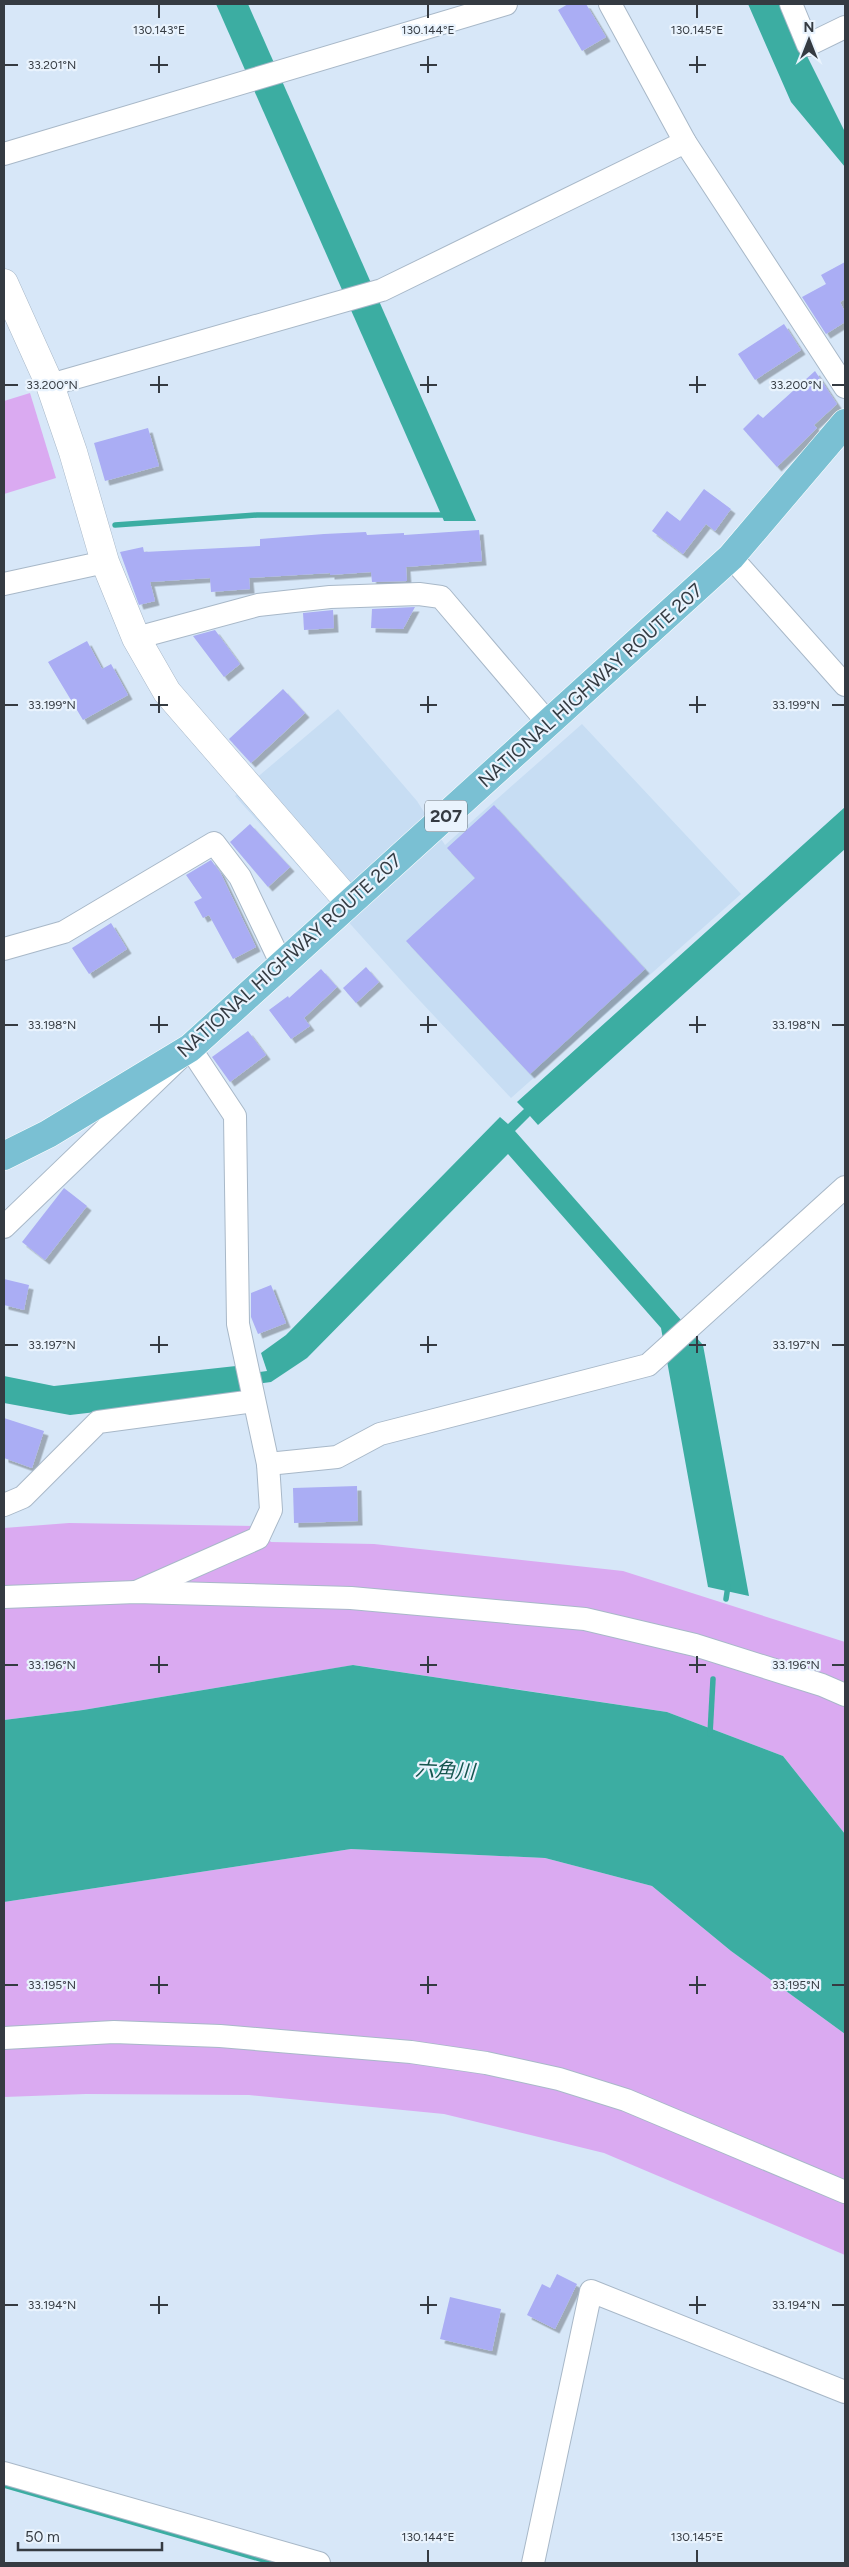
<svg xmlns="http://www.w3.org/2000/svg" width="849" height="2567" font-family="Figtree,'Noto Sans JP',sans-serif">
<style>
.built{fill:#c7ddf3}
.green{fill:#daaaf1}
.water{fill:#3cada2}
.lines{fill:none;stroke-linecap:round;stroke-linejoin:round}
.stream{stroke:#3cada2;stroke-width:5.5}
.building{fill:#aaadf4;filter:url(#shadow)}
.minor-casing{stroke:#a8b8c8;stroke-width:24}
.tertiary-casing{stroke:#a8b8c8;stroke-width:29}
.trunk-casing{stroke:#fff;stroke-width:29}
.minor{stroke:#fff;stroke-width:22}
.tertiary{stroke:#fff;stroke-width:28}
.trunk{stroke:#7ac0d3;stroke-width:28}
.ticks{fill:none;stroke:#353b42;stroke-width:2}
.labels{text-anchor:middle;stroke-width:4.5;stroke-linejoin:round;paint-order:stroke}
.shield{fill:#e9f3fd;stroke:#6b727a;stroke-width:1}
.shield-label{font-size:18px;font-weight:bold;fill:#353b42}
.street-label{font-size:19px;fill:#353b42;stroke:#e9f3fd}
.water-label{font-size:20px;font-style:italic;fill:#15554e;stroke:#e9f3fd}
.ticks-label{font-size:12px;text-anchor:middle;fill:#353b42;stroke:#e9f3fd;stroke-width:4.5;stroke-linejoin:round;paint-order:stroke}
</style>
<defs>
<filter id="shadow"><feDropShadow dx="4.5" dy="4.5" stdDeviation="0" flood-color="#0004"/></filter>
</defs>
<rect width="100%" height="100%" fill="#d7e7f8"/>
<polygon class="built" points="338,709 417,801 445,845 582,724 741,894 511,1098 407,987 235,796"/>
<g class="green">
<polygon points="30,393 56,478 4,494 4,401"/>
<polygon points="69,1523 255,1526 271,1542 374,1544 623,1571 845,1642 845,1834 783,1756 667,1712 354,1665 83,1710 4,1720 4,1528"/>
<polygon points="351,1849 545,1858 652,1886 731,1951 845,2034 845,2255 604,2153 444,2114 249,2095 86,2094 4,2097 4,1902"/>
</g>
<g class="water">
<polygon points="216,4 248,4 476,521 444,521"/>
<polygon points="748,4 785,4 805,52 845,132 845,167 791,102"/>
<polygon points="845,807 845,849 538,1125 530,1116 515,1131 703,1345 749,1596 708,1587 661,1328 508,1154 307,1358 271,1382 240,1386 242,1395 70,1415 4,1403 4,1376 54,1386 236,1366 238,1375 267,1371 261,1353 286,1335 500,1117 508,1124 524,1109 517,1102"/>
<polygon points="353,1665 667,1712 783,1756 845,1834 845,2034 731,1951 652,1886 545,1858 351,1849 4,1902 4,1720 83,1710"/>
</g>
<g class="lines">
<g class="stream">
<polyline points="115,525 257,515 447,515"/>
<polyline points="726,1599 728,1586"/>
<polyline points="710,1734 713,1679"/>
<polyline points="4,2485 274,2563"/>
</g>
</g>
<g class="building">
<polygon points="568,4 586,4 606,37 582,51 558,10"/>
<polygon points="845,262 845,299 840,302 845,312 845,322 826,334 802,297 826,284 821,275"/>
<polygon points="784,324 801,350 755,380 738,354"/>
<polygon points="815,371 837,404 814,425 817,428 777,467 743,429 758,414 763,418"/>
<polygon points="148,428 159,466 105,481 94,443"/>
<polygon points="704,489 731,509 715,531 706,524 683,554 652,531 667,511 680,521"/>
<polygon points="479,530 482,561 406,567 407,581 372,582 371,572 330,575 330,573 249,578 250,589 211,592 210,578 150,582 155,601 139,605 120,552 143,547 144,552 260,546 260,539 324,534 366,532 367,535 404,533 404,535"/>
<polygon points="415,607 403,629 371,628 372,609"/>
<polygon points="333,610 334,628 304,630 303,613"/>
<polygon points="215,630 240,664 224,677 193,636"/>
<polygon points="87,641 102,669 111,664 128,695 83,720 48,662"/>
<polygon points="283,689 305,713 251,763 229,739"/>
<polygon points="494,805 645,969 530,1074 406,941 475,878 447,848"/>
<polygon points="250,824 290,867 268,887 230,842"/>
<polygon points="211,860 220,872 256,947 233,959 209,915 203,918 194,902 202,898 186,875"/>
<polygon points="111,923 127,949 89,974 72,948"/>
<polygon points="366,967 379,982 356,1003 343,988"/>
<polygon points="321,969 337,987 304,1018 310,1026 291,1039 269,1010 288,996 289,998"/>
<polygon points="248,1031 266,1055 230,1082 212,1057"/>
<polygon points="64,1188 87,1206 45,1260 22,1242"/>
<polygon points="4,1279 29,1285 24,1310 4,1305"/>
<polygon points="271,1285 286,1323 258,1334 251,1317 251,1293"/>
<polygon points="4,1418 44,1431 32,1468 4,1458"/>
<polygon points="357,1486 358,1521 294,1523 293,1488"/>
<polygon points="557,2274 577,2284 555,2329 527,2315 542,2284 550,2288"/>
<polygon points="450,2297 501,2309 492,2351 440,2339"/>
</g>
<g class="lines">
<g class="minor-casing">
<g id="minor">
<polyline points="610,4 685,142 845,387"/>
<polyline points="791,4 808,45 845,27"/>
<polyline points="4,154 506,4"/>
<polyline points="50,385 382,290 685,142"/>
<polyline points="731,557 845,685"/>
<polyline points="4,584 105,562"/>
<polyline points="136,638 258,605 330,597 419,594 441,597 549,724"/>
<polyline points="4,949 64,932 214,843 240,877 282,965"/>
<polyline points="4,1227 190,1048 235,1116 238,1324 268,1464 271,1510 258,1538 136,1592"/>
<polyline points="268,1464 337,1457 380,1434 648,1365 845,1187"/>
<polyline points="4,1505 23,1497 98,1422 254,1401"/>
<polyline points="4,1597 136,1592 351,1598 585,1619 695,1645 822,1685 845,1695"/>
<polyline points="4,2038 114,2032 220,2036 411,2052 486,2063 559,2079 626,2100 845,2192"/>
<polyline points="4,2473 319,2563"/>
<polyline points="533,2563 591,2291 845,2392"/>
</g>
</g>
<g class="tertiary-casing">
<polyline id="tertiary" points="4,283 50,385 73,452 105,562 136,638 167,692 349,902"/>
</g>
<g class="trunk-casing">
<polyline id="trunk" points="4,1156 48,1134 190,1048 731,557 845,423"/>
</g>
<use href="#minor" class="minor"/>
<use href="#tertiary" class="tertiary"/>
<use href="#trunk" class="trunk"/>
</g>
<path class="ticks" d="M159,5v13M428,5v13M697,5v13M159,56v17M428,56v17M697,56v17M5,65h13M150,65h18M420,65h17M689,65h17M159,376v17M428,376v17M697,376v17M5,385h13M150,385h18M420,385h17M689,385h17M832,385h12M159,696v17M428,696v17M697,696v17M5,705h13M150,705h18M420,705h17M689,705h17M832,705h12M159,1016v17M428,1016v17M697,1016v17M5,1025h13M150,1025h18M420,1025h17M689,1025h17M832,1025h12M159,1336v17M428,1336v17M697,1336v17M5,1345h13M150,1345h18M420,1345h17M689,1345h17M832,1345h12M159,1656v17M428,1656v17M697,1656v17M5,1665h13M150,1665h18M420,1665h17M689,1665h17M832,1665h12M159,1976v18M428,1976v18M697,1976v18M5,1985h13M150,1985h18M420,1985h17M689,1985h17M832,1985h12M159,2296v18M428,2296v18M697,2296v18M5,2305h13M150,2305h18M420,2305h17M689,2305h17M832,2305h12M428,2550v12M697,2550v12"/>
<g class="labels">
<rect class="shield" x="425" y="800.5" width="42" height="31" rx="4"/>
<g class="shield-label">
<text x="446" y="822">207</text>
</g>
<g class="street-label">
<text transform="translate(590 685) rotate(-42)" y="7">NATIONAL HIGHWAY ROUTE 207</text>
<text transform="translate(289 955) rotate(-42)" y="7">NATIONAL HIGHWAY ROUTE 207</text>
</g>
<g class="water-label">
<text transform="translate(445 1770) rotate(3)" y="7">六角川</text>
</g>
</g>
<g class="ticks-label">
<text x="159" y="34">130.143°E</text>
<text x="428" y="34">130.144°E</text>
<text x="697" y="34">130.145°E</text>
<text x="52" y="69">33.201°N</text>
<text x="52" y="389">33.200°N</text>
<text x="796" y="389">33.200°N</text>
<text x="52" y="709">33.199°N</text>
<text x="796" y="709">33.199°N</text>
<text x="52" y="1029">33.198°N</text>
<text x="796" y="1029">33.198°N</text>
<text x="52" y="1349">33.197°N</text>
<text x="796" y="1349">33.197°N</text>
<text x="52" y="1669">33.196°N</text>
<text x="796" y="1669">33.196°N</text>
<text x="52" y="1989">33.195°N</text>
<text x="796" y="1989">33.195°N</text>
<text x="52" y="2309">33.194°N</text>
<text x="796" y="2309">33.194°N</text>
<text x="428" y="2541">130.144°E</text>
<text x="697" y="2541">130.145°E</text>
</g>
<rect width="849" height="2567" fill="none" stroke="#353b42" stroke-width="10"/>
<g transform="translate(809 40)" stroke="#e9f3fd" stroke-width="4" paint-order="stroke">
<path d="M0-4L9 19L0 12L-9 19Z" fill="#353b42"/>
<text y="-8" font-size="14" font-weight="bold" text-anchor="middle" fill="#353b42">N</text>
</g>
<path d="M18 2542v8h144v-8" fill="none" stroke="#353b42" stroke-width="2.5"/>
<text x="25" y="2542" font-size="15" fill="#353b42" stroke="#e9f3fd" stroke-width="4" paint-order="stroke">50 m</text>
</svg>
